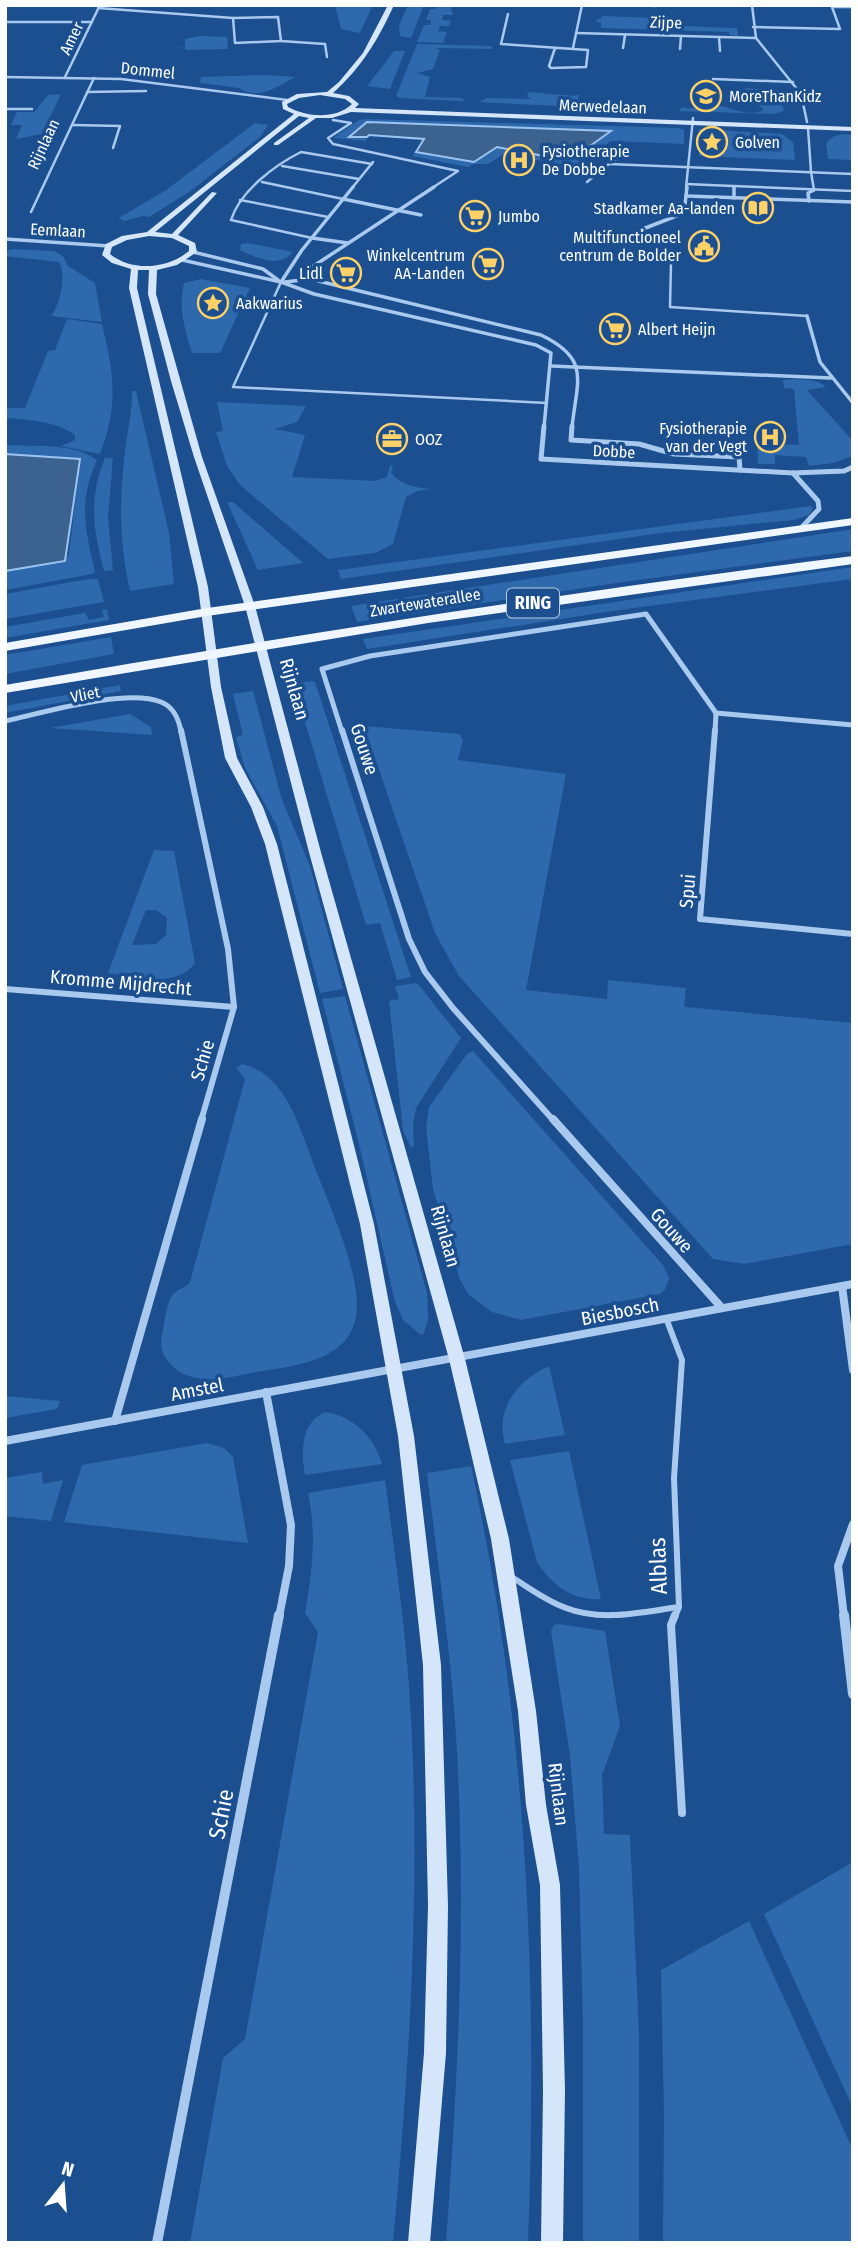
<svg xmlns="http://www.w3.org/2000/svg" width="858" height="2248" font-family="'Fira Sans Condensed',sans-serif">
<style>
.green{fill:#2e69ad;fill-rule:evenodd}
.water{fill:#3c6290;stroke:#9cc4f0;stroke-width:2}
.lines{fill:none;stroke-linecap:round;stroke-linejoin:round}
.lane-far2{stroke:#a9c9ee;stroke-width:2.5}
.lane-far1{stroke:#a9c9ee;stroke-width:6}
.lane{stroke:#a9c9ee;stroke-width:8}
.street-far5{stroke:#a9c9ee;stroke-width:2.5}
.street-far4{stroke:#a9c9ee;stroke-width:3.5}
.street-far3{stroke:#a9c9ee;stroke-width:5}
.street-far2{stroke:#a9c9ee;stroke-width:6}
.street-far1{stroke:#a9c9ee;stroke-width:8}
.street{stroke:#a9c9ee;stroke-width:10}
.secondary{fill:#d6e6fa;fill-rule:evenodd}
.primary{fill:#f0f6ff;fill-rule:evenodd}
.labels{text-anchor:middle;stroke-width:7;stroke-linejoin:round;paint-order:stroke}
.far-street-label{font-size:16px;fill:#fff;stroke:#1b4f8f}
.far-poi-label{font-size:16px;fill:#fff;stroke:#1b4f8f;text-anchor:start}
.shield{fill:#1b4f8f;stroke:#bbcadd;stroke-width:2}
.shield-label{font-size:18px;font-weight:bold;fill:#fff}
.street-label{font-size:19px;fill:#fff;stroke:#1b4f8f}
.near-street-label{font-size:23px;fill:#fff;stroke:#1b4f8f}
</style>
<rect width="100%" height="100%" fill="#1b4f8f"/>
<g class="green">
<polygon points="335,5 373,5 360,33 341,29"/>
<polygon points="408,5 424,5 411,38 400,36 399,26"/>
<polygon points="437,5 454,5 451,9 453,15 443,15 442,20 451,21 449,26 440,26 438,31 447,32 443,43 417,42 424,25 430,25 431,20 426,20 430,9 435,9"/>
<polygon points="602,16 656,18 656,25 737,28 738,36 729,35 729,32 601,28 601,22 596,22 597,19 601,19"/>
<polygon points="199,36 227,37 228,49 185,50 185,47 177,48 185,46 185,39"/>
<polygon points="417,44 492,46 492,49 436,48 440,50 433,69 417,73 430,77 425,97 462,98 465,101 479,102 487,98 529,99 531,98 527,97 528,92 574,96 579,94 577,107 400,98 396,96"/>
<polygon points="394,51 405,51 390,89 367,86"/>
<path d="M267,75l28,2c-17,10 -38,24 -56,11l-39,-5 1,-6z"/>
<path d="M744,88l34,2 6,21 -10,3 -95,-3 3,-4c12,4 23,-1 35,-1 15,0 26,11 46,5v-3l-9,-4 8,-6 -10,-2 -2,-5z"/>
<polygon points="61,94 42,134 16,139 22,125 11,125 17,112 34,112 48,95"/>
<polygon points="365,119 679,128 684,130 684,144 611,141 574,167 504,154 488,164 473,164 468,167 412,156 416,152 474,162 497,147 549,157 576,156 610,132 367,122 350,136 367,137 366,141 333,138 359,120"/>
<polygon points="255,123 268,125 260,137 189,192 149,217 143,216 124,221 119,218 166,190"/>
<polygon points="699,129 782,134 793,142 795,160 699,156"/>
<path d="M853,135v25l-25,-1 -2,-15c6,-10 16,-10 27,-9z"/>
<path d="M248,243l45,9c-15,17 -36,6 -53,-2l1,-6z"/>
<path d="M12,249l42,2 9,5 5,10 27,17 7,39 -51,-6c10,-13 15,-40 8,-54l-54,-6 1,-5z"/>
<path d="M201,279l49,9 -30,65h-28c-7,-24 -14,-45 -8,-70z"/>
<path d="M67,319l35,5c12,50 17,81 -2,130l-39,-8 14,-6v-5c-17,-13 -48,-16 -70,-17l2,-10h18l23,-57 7,-1z"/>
<path d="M783,380c13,-1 33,-2 43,7l-19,3 46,51v15l-20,7 -24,3 -3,-9 -31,-2v9h-17l-1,-20 42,1 -5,-56 -10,-1z"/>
<path d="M132,391h4l33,142 5,51 -44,7c-10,-44 -11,-86 -6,-130 2,-25 8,-45 8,-70z"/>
<path d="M217,402l89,4 -9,16 -22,7 30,6 -13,42 83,4 12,-4 3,-12 3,1 -2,7c11,13 27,15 41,16l-14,2 -12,6 -13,47 -18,9 -47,6 -87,-73 -14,-20 -11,-34 7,-1z"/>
<path d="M5,445c28,2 68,-3 92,15 -19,43 -12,68 -2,112l-3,2 -87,16v-19l59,-10 5,-6 11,-95 -75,-6z"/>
<path d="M105,458h8l-5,60 5,52 -9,1c-11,-43 -16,-70 1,-113z"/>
<polygon points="227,502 233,502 303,563 258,570"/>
<polygon points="811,506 813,508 809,515 793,520 661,533 341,579 338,570"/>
<polygon points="853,529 853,551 617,583 357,622 351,606"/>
<polygon points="853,567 853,579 619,610 367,649 363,639"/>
<polygon points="88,579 98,579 104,602 5,619 5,594"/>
<polygon points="107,609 109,620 5,638 5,627 85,613 89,620 104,617 102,610"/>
<polygon points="111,637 114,654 5,674 5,655"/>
<polygon points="312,681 315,682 411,977 397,980 380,923 366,925 295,689 294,684"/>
<polygon points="120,685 121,691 5,713 5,706"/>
<polygon points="253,691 282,800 310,866 343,989 320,993 277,826 245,768 236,737 243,735 233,694"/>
<polygon points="130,714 151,727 152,735 50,728"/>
<polygon points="364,726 459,734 463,740 458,760 566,774 526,990 607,999 608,980 686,988 684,1006 687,1007 853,1023 853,1244 744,1264 713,1259 459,976 435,933"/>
<path d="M154,850l20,1 21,112c-19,26 -60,13 -87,10zM146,910h10l11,8 -1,17 -10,9 -24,1z"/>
<polygon points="417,983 461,1038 416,1108 413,1125 414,1145 411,1148 403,1130 389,1001 399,999 395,986"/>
<polygon points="345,996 427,1293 428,1319 424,1333 421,1335 403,1320 395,1302 359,1144 322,999"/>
<polygon points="473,1051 663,1265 669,1278 665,1290 660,1294 521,1320 492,1312 469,1295 460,1280 433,1189 426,1127 429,1107 467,1054"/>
<path d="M242,1064c45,10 59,68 73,104 14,36 48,111 41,148 -7,46 -64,50 -100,56 -30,6 -67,17 -89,-12 -7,-10 -7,-19 -4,-30 2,-10 4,-29 10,-36 5,-5 13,-6 17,-12l55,-203 -9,-11z"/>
<path d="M549,1366l16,69 -60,9c-10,-37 13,-64 44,-78z"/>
<polygon points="5,1396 60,1401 57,1409 5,1418"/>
<path d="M325,1412c30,5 48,24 57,52l-77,11c-4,-22 -5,-52 20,-63z"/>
<polygon points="207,1443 224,1448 233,1457 248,1543 64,1522 82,1465"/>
<path d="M569,1451l32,148c-29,2 -49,-14 -64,-37l-27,-102z"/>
<path d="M471,1466c56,256 67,515 57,777h-82c12,-164 20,-327 11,-491 -5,-94 -19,-186 -30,-279z"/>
<polygon points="42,1472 43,1484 63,1480 51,1521 5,1516 5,1478"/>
<path d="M385,1480c9,68 19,137 24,206 13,186 1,372 -16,557h-203l33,-185 22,-19 73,-407 -13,-19c7,-42 12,-78 3,-120z"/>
<polygon points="559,1624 605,1631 620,1726 602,1775 604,1834 630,1835 639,2033 639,2243 583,2243 583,2026 579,1868 570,1756 551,1631 554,1625"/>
<polygon points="853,1862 853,2108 764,1914"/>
<polygon points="749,1921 853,2150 853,2243 663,2243 664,2113 661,1970"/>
</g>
<g class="water">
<polygon points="367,122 611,131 576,156 549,157 497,147 474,162 416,152 424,139 369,135 367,137 349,137"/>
<polygon points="5,454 80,459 65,561 5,571"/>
</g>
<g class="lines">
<g class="lane-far2">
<polyline points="632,5 656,6"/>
<polyline points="98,8 233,18"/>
<polyline points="508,14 501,44 588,50 586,67 551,68 549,66 555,48"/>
<polygon points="278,17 281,41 235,43 233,18"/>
<polyline points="576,33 756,38"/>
<polyline points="719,37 720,51"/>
<polyline points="281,41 325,44 327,57"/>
<polyline points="573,48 582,5"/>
<polyline points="623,48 625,35"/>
<polyline points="680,49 681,36"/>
<polyline points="713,79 793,82"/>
<polyline points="87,92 146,91"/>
<polyline points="5,109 32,109"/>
<polyline points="73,125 120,126 113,148"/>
<polyline points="629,150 609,164 853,174"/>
<polyline points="282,166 359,179"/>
<polyline points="811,172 814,190"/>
<polyline points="262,182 343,199"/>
<polyline points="587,182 609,164"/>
<polyline points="709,185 853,191"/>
<polyline points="240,200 328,217"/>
<polyline points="31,212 94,78"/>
<path d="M312,238l-81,-18c9,-29 44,-55 70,-68l71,12"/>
<polyline points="671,263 670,307 807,316"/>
<polyline points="281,282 233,387 547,403"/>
</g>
<g class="lane-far1">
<polyline points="666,1318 682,1360 674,1478 679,1607 675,1617"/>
<path d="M510,1576c18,11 36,25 56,32 36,14 76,4 113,-1"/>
</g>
<polyline class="lane" points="675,1615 671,1625 682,1813"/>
<g class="street-far5">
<polyline points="752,5 756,38 801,94 807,122"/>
<polyline points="5,22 92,22"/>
<polyline points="753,27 840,29 832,7 853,7"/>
<polyline points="5,77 121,79 287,100"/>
<polyline points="65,77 100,5"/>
<polyline points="333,120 351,123 328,138 333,144 458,171 432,188"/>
<polyline points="808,128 811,172"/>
<polyline points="687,184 709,185"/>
<polyline points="352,188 373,162"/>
<polyline points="686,188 693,118"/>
</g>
<g class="street-far4">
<path d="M434,187l-122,80 -5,9 3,3 231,56c50,24 36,45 31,92"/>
<polyline points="734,187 734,198"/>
<polyline points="686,196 853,202"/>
<polyline points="343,199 421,215"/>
<polyline points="809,201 808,193 814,190"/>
<polyline points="625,236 684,213 687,187"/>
<polyline points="312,238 348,243"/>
<polyline points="5,239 109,246"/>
<polyline points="193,252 263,269 278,280"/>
<polyline points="182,260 281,282 314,294 536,345 551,353 544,427"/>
<polyline points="281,282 302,250 353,187"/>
<polyline points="285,282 310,279"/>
<polyline points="807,316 820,362 853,403"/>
<polyline points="551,366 831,378"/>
</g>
<g class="street-far3">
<polyline points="544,426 541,459 793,473 844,471 853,467"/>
<polyline points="572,426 571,440 639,444 674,454 739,457 740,470"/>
<polyline points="793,473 818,501 819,509 802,527"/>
<path d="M5,721c38,-8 120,-33 156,-19 13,5 18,18 20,30"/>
<polyline points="342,732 322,669 370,656 646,614 716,713 853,725"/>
<polyline points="715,732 716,713"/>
</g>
<g class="street-far2">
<polyline points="181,730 228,949 234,1007 201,1121"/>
<polyline points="342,730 409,939 425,972 453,1008 554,1121"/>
<polyline points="715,730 700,919 853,934"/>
<polyline points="5,989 234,1007"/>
</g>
<g class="street-far1">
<polyline points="553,1119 721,1307"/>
<polyline points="842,1286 853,1370"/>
<polyline points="266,1392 291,1525 289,1566 279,1617"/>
<polyline points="115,1421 202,1119"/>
<polyline points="5,1441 853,1284"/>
<polyline points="844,1617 838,1566 853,1524"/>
</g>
<g class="street">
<polyline points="844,1615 853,1694"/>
<polyline points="157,2243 279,1615"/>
</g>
<path class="secondary" d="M388,5h6c-16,35 -33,63 -61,88l16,3 10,8 -4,4 498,19v4l-502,-19 -19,6h-16l-38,27h-4v-2l35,-25 -10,-2 -144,116 17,2 40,-42 5,1 -39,42 17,8 2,9 -20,13 -20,5 -1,24 46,163 53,149 67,250 143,503 44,180 27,172 10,94 14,80 5,205 -2,153h-22l2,-153 -3,-205 -14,-80 -8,-94 -27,-172 -42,-180 -139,-503 -65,-250 -51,-149 -23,-76 -23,-87 1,-24h-11l-1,18 71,299 13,100 16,71 26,49 14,37 97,380 40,212 27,229 7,241 -2,147 -16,190h-22l16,-190 4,-147 -5,-241 -25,-229 -38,-212 -95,-380 -14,-37 -26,-49 -14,-71 -13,-100 -69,-299 2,-19 -19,-6 -10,-8 4,-11 16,-8 25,-4 147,-118 -11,-5 -1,-7 15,-8 30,-2 12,-10 24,-29zM320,95l25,4 7,5c-17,16 -45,13 -64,3l-1,-3 12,-6zM149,236l23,2 17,8v5c-21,18 -57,21 -79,3l2,-7 15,-7z"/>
<g class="primary">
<polygon points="853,518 853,525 207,616 5,651 5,643 207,608"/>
<path d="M853,556v8l-425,59 -423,70v-8c282,-49 564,-93 848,-129z"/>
</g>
</g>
<defs>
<g id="school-ring" transform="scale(1.575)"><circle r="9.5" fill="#1b4f8f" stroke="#ffd166" stroke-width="1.5"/><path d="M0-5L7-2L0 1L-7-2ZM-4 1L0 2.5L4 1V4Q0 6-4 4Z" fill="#ffd166"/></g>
<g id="sight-ring" transform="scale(1.575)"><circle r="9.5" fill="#1b4f8f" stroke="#ffd166" stroke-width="1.5"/><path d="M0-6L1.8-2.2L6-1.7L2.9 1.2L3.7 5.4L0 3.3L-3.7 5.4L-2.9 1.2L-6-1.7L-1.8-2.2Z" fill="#ffd166"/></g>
<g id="hospital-ring" transform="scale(1.575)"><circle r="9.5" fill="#1b4f8f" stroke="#ffd166" stroke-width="1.5"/><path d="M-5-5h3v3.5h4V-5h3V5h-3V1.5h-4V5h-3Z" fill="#ffd166"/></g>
<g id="library-ring" transform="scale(1.575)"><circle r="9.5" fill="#1b4f8f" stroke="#ffd166" stroke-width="1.5"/><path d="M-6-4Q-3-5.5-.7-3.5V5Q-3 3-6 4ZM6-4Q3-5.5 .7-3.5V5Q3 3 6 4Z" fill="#ffd166"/></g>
<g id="supermarket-ring" transform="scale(1.575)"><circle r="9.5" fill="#1b4f8f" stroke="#ffd166" stroke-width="1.5"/><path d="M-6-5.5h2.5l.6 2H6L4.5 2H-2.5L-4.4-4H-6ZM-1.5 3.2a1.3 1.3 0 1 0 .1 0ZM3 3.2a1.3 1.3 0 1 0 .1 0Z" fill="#ffd166"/></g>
<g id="civic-ring" transform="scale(1.575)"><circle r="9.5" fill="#1b4f8f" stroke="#ffd166" stroke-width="1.5"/><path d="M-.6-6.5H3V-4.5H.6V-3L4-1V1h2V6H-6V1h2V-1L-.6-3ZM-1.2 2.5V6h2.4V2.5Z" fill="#ffd166"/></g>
<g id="office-ring" transform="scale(1.575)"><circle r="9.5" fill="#1b4f8f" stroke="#ffd166" stroke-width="1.5"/><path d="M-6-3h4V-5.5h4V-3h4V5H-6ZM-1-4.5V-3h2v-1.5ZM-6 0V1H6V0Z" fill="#ffd166"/></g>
</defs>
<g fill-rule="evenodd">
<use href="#school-ring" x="706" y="96"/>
<use href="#sight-ring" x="712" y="142"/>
<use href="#hospital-ring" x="519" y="160"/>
<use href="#library-ring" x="758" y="208"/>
<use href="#supermarket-ring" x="475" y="216"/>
<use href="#civic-ring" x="704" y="246"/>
<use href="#supermarket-ring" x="488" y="264"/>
<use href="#supermarket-ring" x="346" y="273"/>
<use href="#sight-ring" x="213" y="303"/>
<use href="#supermarket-ring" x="615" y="329"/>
<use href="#hospital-ring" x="770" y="437"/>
<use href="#office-ring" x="392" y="439"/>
</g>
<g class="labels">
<g class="far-street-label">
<text transform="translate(666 22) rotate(2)" y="6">Zijpe</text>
<text transform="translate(71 38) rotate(-64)" y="6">Amer</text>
<text transform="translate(148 70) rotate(6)" y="6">Dommel</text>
<text transform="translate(603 106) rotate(2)" y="6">Merwedelaan</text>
<text transform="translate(43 144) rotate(-65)" y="6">Rijnlaan</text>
<text transform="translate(58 230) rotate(3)" y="6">Eemlaan</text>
<text transform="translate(614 451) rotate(3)" y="6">Dobbe</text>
<text transform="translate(425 602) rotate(-9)" y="6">Zwartewaterallee</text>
<text transform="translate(85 694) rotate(-11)" y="6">Vliet</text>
</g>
<g class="far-poi-label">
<text x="729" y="102">MoreThanKidz</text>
<text x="735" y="148">Golven</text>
<text x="542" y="157">Fysiotherapie<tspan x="542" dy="18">De Dobbe</tspan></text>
<text x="735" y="214" text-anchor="end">Stadkamer Aa-landen</text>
<text x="498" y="222">Jumbo</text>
<text x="681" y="243" text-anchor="end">Multifunctioneel<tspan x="681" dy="18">centrum de Bolder</tspan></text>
<text x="465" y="261" text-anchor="end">Winkelcentrum<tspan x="465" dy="18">AA-Landen</tspan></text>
<text x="323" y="279" text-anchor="end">Lidl</text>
<text x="236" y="309">Aakwarius</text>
<text x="638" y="335">Albert Heijn</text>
<text x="747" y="434" text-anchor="end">Fysiotherapie<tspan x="747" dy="18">van der Vegt</tspan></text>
<text x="415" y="445">OOZ</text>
</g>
<rect class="shield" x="507" y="588.5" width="52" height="29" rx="5"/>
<g class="shield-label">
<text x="533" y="609">RING</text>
</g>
<g class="street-label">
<text transform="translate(295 689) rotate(74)" y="7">Rijnlaan</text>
<text transform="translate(365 749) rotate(72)" y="7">Gouwe</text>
<text transform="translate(687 891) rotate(-85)" y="7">Spui</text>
<text transform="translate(121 982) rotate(5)" y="7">Kromme Mijdrecht</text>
<text transform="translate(202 1060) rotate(-74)" y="7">Schie</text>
<text transform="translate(672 1230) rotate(48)" y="7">Gouwe</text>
<text transform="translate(446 1236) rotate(74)" y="7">Rijnlaan</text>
<text transform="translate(620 1311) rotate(-11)" y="7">Biesbosch</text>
<text transform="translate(197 1389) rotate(-11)" y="7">Amstel</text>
<text transform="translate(559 1794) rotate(83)" y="7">Rijnlaan</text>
</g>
<g class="near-street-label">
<text transform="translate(658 1566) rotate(-92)" y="8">Alblas</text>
<text transform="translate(221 1814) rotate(-79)" y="8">Schie</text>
</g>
</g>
<rect width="858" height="2248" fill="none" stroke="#ffffff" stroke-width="14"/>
<g transform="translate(63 2185) rotate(17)" stroke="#1b4f8f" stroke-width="5" paint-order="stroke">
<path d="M0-5L12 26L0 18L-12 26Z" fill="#ffffff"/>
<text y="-10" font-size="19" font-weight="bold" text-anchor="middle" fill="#ffffff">N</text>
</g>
</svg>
